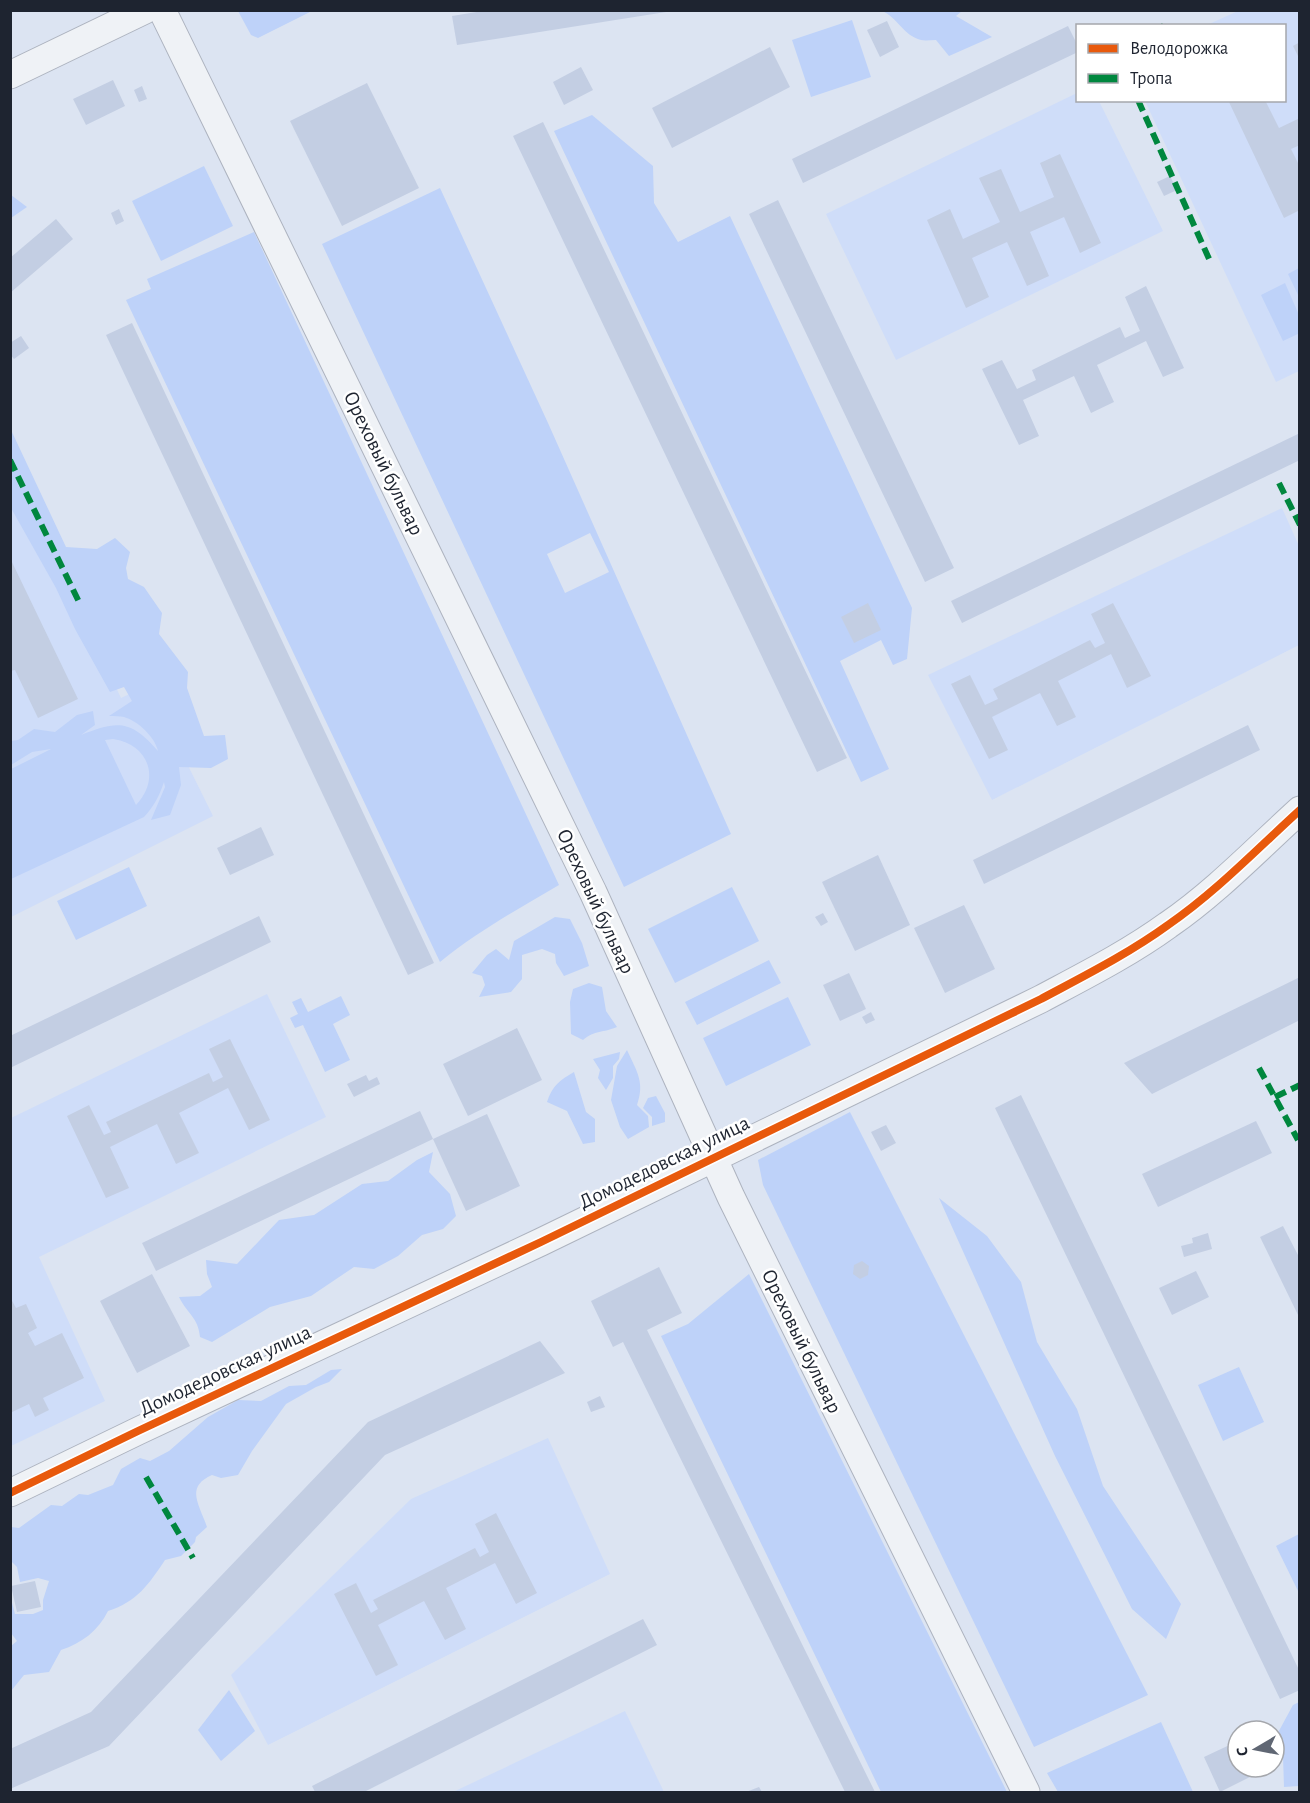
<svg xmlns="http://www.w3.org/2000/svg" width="1310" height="1803" font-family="'Alegreya Sans',sans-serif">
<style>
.built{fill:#cfddf9}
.green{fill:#bed2f9;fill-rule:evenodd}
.building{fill:#c3cee3}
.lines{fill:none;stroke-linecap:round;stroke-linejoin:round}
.secondary-casing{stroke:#adb3bf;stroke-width:29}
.secondary{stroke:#eff2f6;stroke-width:27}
.quiet{stroke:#00873e;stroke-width:6;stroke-dasharray:12 6;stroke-linecap:butt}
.cycleway-casing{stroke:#fff;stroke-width:11}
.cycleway{stroke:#e8590c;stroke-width:8}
.labels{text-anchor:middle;stroke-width:5;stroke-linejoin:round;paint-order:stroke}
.street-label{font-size:21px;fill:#1e2430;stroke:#fff}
</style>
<rect width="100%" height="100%" fill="#dce4f2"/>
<g class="built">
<polygon points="1238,11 1299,11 1299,371 1276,382 1145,101 1284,100 1284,26 1207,25"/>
<polygon points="1077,93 1078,100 1099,101 1163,231 896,360 826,214"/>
<polygon points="10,469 121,698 148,685 213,816 11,917"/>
<polygon points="1282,508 1299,546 1299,645 992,800 928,675"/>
<polygon points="267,994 326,1117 39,1257 105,1401 11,1446 11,1118"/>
<polygon points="548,1438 610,1574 268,1745 231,1675 411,1499"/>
<polygon points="625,1711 664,1792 453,1792"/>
</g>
<g class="green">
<polygon points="238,11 312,11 258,38 251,35"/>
<path d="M882,11h80l-6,5 36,21 -43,19 -13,-16c-5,0 -11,1 -15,0 -17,-4 -24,-23 -39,-29z"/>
<polygon points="852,20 871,77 811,97 792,40"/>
<polygon points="592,115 653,166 654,203 678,242 730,216 912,608 907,659 893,665 881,640 840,661 889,769 861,782 554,131"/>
<polygon points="204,166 233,226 161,261 132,201"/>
<path d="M440,188l108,235 183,411 -107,53 -302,-643zM590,533l19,39 -44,21 -18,-39z"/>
<polygon points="11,195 27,207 11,218"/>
<path d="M254,232l305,653c-41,24 -82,47 -119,77l-314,-662 25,-11 -4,-10z"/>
<polygon points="1299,268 1299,297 1288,274"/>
<polygon points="1285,283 1299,315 1300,333 1283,341 1261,295"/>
<path d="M11,430l55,117 31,2 18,-11 15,14 -4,16 2,11 16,8 18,26 -3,21 29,38 -1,16 17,48 21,-1 3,24 -17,9 -32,-1 2,18 -11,30 -19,5 14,-33 -1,-5c-5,15 -10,24 -20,35l-133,62v-110l40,-20 -19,3 -21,13v-24l7,-1 16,-11 21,3 22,-17 16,-4 2,14 -14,10c37,-15 50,-15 77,16 -3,-14 -20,-30 -34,-34 -4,-1 -10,-1 -15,-1l23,-15 -8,-14 -14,5 -35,-63 -19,-41 -45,-80zM113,739c36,5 48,40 23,66l-31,-65z"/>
<polygon points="129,867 147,906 76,940 57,901"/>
<polygon points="732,887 759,941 675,983 648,929"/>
<polygon points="555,917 570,919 582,943 589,966 564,976 556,963 555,954 542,949 522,955 522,979 511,992 479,997 485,985 482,976 472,973 487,955 496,949 509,960 514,941"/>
<polygon points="769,960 781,983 697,1025 685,1002"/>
<path d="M589,983l13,4 4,24 11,16c-14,6 -22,3 -34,13l-12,-6 -1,-32 3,-13z"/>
<polygon points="341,996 350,1015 333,1024 350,1060 325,1072 303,1025 295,1028 290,1018 298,1014 292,1002 301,998 308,1012"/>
<polygon points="788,997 811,1045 726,1086 703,1038"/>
<path d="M627,1050c10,22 18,32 10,55l11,11 1,11 -21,12 -8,-12 -9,-27 6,-34z"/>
<polygon points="620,1052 619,1059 613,1066 613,1078 606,1090 598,1078 600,1070 593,1059"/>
<path d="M574,1072l12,40 9,7v23l-12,2 -16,-33 -20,-9c5,-16 13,-22 27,-30z"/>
<polygon points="656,1096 665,1113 665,1122 652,1126 652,1117 643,1108 648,1098"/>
<polygon points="850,1112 1148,1695 1034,1747 763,1185 758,1160"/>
<path d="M433,1152l-4,20 21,22 6,22 -13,13 -21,6 -24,21 -24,13 -20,-2 -43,29 -41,11 -58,35 -12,-5c-2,-20 -12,-22 -21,-40l21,-1 12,-9 -5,-13 -1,-14 31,4 42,-44 35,-5 48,-31 26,-3 29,-21z"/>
<polygon points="939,1198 987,1236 1021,1282 1037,1342 1077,1409 1103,1486 1181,1604 1166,1639 1132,1609 1055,1456"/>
<polygon points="749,1274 1007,1792 881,1792 661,1336 688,1324"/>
<polygon points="1239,1367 1264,1422 1223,1441 1198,1385"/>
<path d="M342,1369l-13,13 -13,5 -30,17 -34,47 -14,24 -17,3 -9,-3c-27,12 -13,29 -5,52l-11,10 -1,5 -14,14 -16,4c-16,24 -28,42 -57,51 -10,20 -26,32 -47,39l-12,22 -25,3 -13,16v-45l6,-5 -6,-8v-34l4,15h18l10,-4v-10l6,-19 -11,-3 -18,4 -3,-15 -6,-6v-34l8,1 32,-23 11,1 17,-12 9,1 25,-10 8,-16 19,-11 10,3 19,-10 39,-34 30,-17 23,1 28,-15 17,-1 25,-15z"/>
<polygon points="1299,1534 1299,1593 1276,1546"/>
<polygon points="229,1690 255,1731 221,1761 198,1730"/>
<polygon points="1299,1702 1299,1786 1284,1787 1283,1756 1274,1746 1274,1740 1293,1705"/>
<polygon points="1161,1722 1193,1792 1058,1792 1047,1773"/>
</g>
<g class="building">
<polygon points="489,10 666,10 666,12 457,45 452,16"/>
<polygon points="887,21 899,47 880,57 867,30"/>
<polygon points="1068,26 1078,46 1078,52 803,183 792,159"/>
<polygon points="1300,42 1300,60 1293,46"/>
<polygon points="770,47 790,87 672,148 652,108"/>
<polygon points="581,67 593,90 564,105 553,82"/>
<polygon points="113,80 125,106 86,125 73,99"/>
<polygon points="367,83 419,188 342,226 290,121"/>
<polygon points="142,86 147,99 139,102 134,90"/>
<polygon points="1228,100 1265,100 1279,128 1300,118 1300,145 1291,149 1300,167 1300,210 1284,218"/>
<polygon points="543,122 847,758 817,772 513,136"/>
<polygon points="1060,154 1101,243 1080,253 1064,217 1030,232 1049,276 1027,286 1007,242 972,258 989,297 966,308 927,220 950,209 963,239 1000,222 979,178 1001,169 1020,212 1054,197 1040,163"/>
<polygon points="1170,176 1177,190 1164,196 1157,182"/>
<polygon points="778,200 954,568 925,582 749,214"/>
<polygon points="119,209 124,221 116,225 111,213"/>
<polygon points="56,219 73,239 10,293 10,258"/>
<polygon points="1146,286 1184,368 1163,377 1146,341 1097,365 1114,402 1091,413 1074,376 1023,400 1039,436 1019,445 982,369 1002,360 1017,389 1036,380 1032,370 1120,327 1125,338 1140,331 1125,297"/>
<polygon points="132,323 434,963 408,975 106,335"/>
<polygon points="21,336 29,348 14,359 10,354 10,343"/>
<polygon points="1300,433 1300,460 962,623 951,601"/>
<polygon points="10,558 78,699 38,718 15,670 10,671"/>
<polygon points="868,603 881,630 854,643 841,617"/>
<polygon points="1113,603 1151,676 1127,688 1111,654 1058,681 1076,717 1057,726 1040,693 992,717 1008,750 989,759 951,684 970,675 985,705 998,699 993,689 1090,640 1095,648 1105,643 1091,614"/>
<polygon points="1248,725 1260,750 984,884 973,860"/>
<polygon points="261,827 274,855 230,875 217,848"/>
<polygon points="878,855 910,925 855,951 822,882"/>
<polygon points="964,905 995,969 945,993 914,928"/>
<polygon points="823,913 828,922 821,926 815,917"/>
<polygon points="259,916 271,942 10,1068 10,1036"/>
<polygon points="849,973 866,1009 840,1021 823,985"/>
<polygon points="1300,977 1300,1020 1152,1094 1124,1063"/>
<polygon points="871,1012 875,1020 866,1024 862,1017"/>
<polygon points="517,1028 542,1080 468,1116 443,1064"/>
<polygon points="230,1039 270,1120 249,1130 228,1088 179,1113 199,1153 176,1164 157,1124 110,1147 129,1188 106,1198 67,1116 89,1105 104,1135 111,1132 106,1122 209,1073 213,1082 223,1077 209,1049"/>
<polygon points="366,1075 369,1081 377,1077 380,1084 354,1097 347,1084"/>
<polygon points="1021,1095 1300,1672 1300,1690 1280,1699 995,1108"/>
<polygon points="420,1111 433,1139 156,1271 142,1243"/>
<polygon points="487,1114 520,1186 466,1211 433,1139"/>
<polygon points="1256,1121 1272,1153 1158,1207 1142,1174"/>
<polygon points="886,1125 896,1143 881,1151 871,1132"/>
<polygon points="1283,1226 1300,1259 1300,1319 1260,1237"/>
<polygon points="1208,1233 1212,1249 1184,1257 1181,1246 1193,1243 1192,1238"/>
<polygon points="862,1261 869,1266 868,1275 860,1279 853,1274 854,1265"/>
<polygon points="659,1267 682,1313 647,1330 875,1792 845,1792 623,1342 613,1347 591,1301"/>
<polygon points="1196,1271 1209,1297 1172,1315 1159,1288"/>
<polygon points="152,1274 190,1346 137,1373 100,1301"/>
<polygon points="10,1297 16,1308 26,1304 37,1328 28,1333 35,1346 62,1333 84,1378 43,1398 49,1410 35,1417 29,1404 10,1413"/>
<polygon points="540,1341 565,1373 385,1455 109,1746 10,1789 10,1749 91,1712 368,1422"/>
<polygon points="600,1396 605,1407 591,1412 587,1402"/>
<polygon points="496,1513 537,1593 516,1604 495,1563 446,1588 466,1629 445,1640 424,1601 378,1625 398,1665 376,1676 334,1594 356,1583 371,1613 378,1609 373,1600 475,1548 480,1557 489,1552 475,1524"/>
<polygon points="35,1581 41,1607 17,1612 11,1586"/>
<polygon points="643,1619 657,1645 364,1792 315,1792 312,1786"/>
<polygon points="1238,1741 1238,1767 1250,1767 1254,1775 1220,1792 1204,1757"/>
<polygon points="759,1787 762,1792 746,1792"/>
</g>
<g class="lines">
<g class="secondary-casing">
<g id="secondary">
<polyline points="162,10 593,892 731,1197 1026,1792"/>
<polyline points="10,75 145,10"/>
<path d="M10,1493l128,-62 403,-189 500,-243c43,-23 87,-45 127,-74 48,-33 89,-76 132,-115"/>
</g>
</g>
<use href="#secondary" class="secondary"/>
<g class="quiet">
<polyline points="1163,26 1164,25"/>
<polyline points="1138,100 1210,261"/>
<polyline points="10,460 80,604"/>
<polyline points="1279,483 1300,525"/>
<polyline points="1259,1068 1298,1140"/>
<polyline points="1275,1097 1300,1085"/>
<polyline points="146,1477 193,1558"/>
</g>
<g class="cycleway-casing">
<path id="cycleway" d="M10,1493l128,-62 403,-189 500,-243c43,-23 87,-45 127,-74 48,-33 89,-76 132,-115"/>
</g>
<use href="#cycleway" class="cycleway"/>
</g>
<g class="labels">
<g class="street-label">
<text transform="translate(384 463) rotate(64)" y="7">Ореховый бульвар</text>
<text transform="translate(596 901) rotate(65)" y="7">Ореховый бульвар</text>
<text transform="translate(664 1162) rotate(-26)" y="7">Домодедовская улица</text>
<text transform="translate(802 1341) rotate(64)" y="7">Ореховый бульвар</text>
<text transform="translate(225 1370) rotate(-25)" y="7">Домодедовская улица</text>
</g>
</g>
<rect width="1310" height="1803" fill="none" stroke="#1e2430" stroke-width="24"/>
<rect x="1076" y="24" width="210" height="78" fill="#ffffff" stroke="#a5a7ac" stroke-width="1.5"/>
<rect x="1088" y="44" width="30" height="9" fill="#e8590c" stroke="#a5a7ac" stroke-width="1.5"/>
<text x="1130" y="54" font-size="18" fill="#1e2430">Велодорожка</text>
<rect x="1088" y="74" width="30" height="9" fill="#00873e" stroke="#a5a7ac" stroke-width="1.5"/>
<text x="1130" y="84" font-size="18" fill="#1e2430">Тропа</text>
<g transform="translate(1256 1749) rotate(260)"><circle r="28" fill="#ffffff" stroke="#a5a7ac" stroke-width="1.5"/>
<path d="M0-4.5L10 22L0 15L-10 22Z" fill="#606774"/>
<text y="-9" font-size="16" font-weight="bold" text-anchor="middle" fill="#1e2430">С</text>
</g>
</svg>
